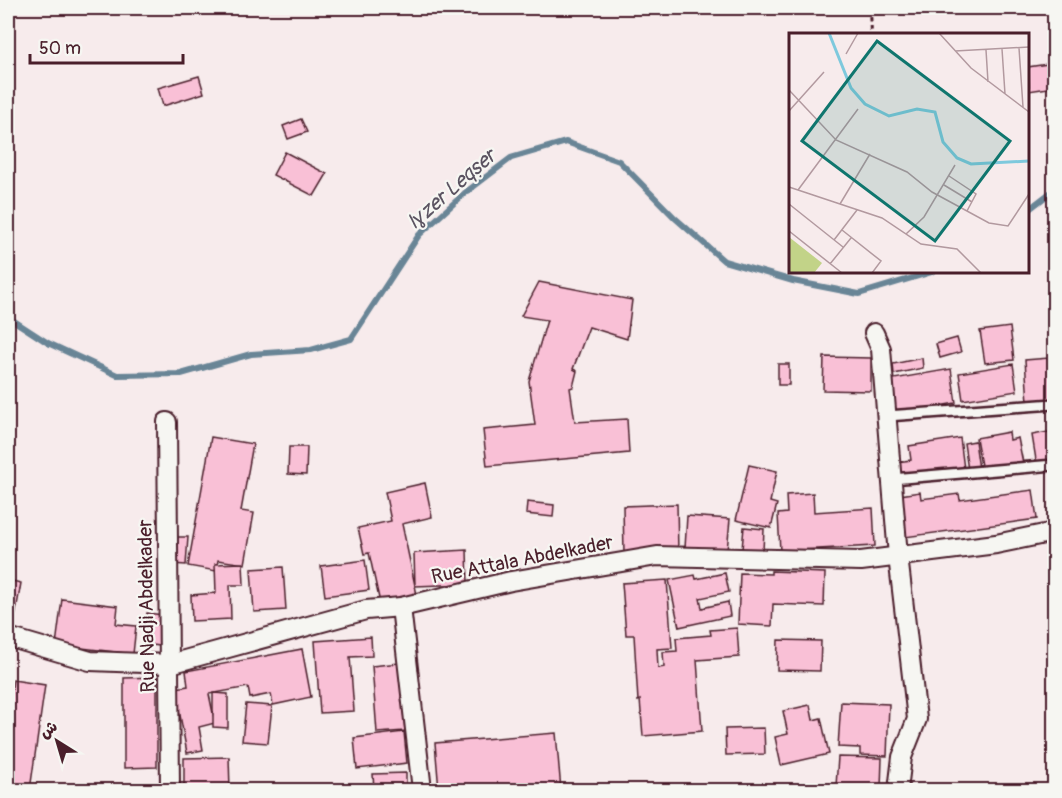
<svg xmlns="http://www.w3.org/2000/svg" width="1062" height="798" font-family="Pangolin,'Playpen Sans Arabic',sans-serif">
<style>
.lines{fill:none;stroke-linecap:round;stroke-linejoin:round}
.stream{stroke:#698596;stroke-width:6}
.building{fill:#f9c0d6;stroke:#4a1f2b;stroke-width:1.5}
.service-casing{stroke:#4a1f2b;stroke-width:14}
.minor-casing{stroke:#4a1f2b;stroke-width:22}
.path{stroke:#4a1f2b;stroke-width:4;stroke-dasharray:4.5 4.5;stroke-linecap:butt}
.service{stroke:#f6f6f2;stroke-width:9}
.minor{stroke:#f6f6f2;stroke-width:18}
.labels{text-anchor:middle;stroke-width:4.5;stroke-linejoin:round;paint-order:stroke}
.street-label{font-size:20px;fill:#4a1f2b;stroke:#f6f6f2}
.water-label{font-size:21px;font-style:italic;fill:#5a5260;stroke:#f6f6f2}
.inset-river{fill:none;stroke:#7ec9dd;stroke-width:3}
.inset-road{fill:none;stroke:#b2999f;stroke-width:1.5}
.view{fill:#0f766e;fill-opacity:0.15;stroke:#0f766e;stroke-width:3}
.inset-edge{fill:none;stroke:#4a1f2b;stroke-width:3}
</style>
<rect width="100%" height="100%" fill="#f7ebec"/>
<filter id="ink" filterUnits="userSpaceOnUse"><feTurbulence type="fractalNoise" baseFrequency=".0167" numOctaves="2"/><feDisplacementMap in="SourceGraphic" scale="12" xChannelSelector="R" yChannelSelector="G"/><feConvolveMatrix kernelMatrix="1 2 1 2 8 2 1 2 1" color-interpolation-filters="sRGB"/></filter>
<g filter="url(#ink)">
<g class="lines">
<g class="stream">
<polyline points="1028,210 1054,190"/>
<polyline points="8,317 48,343 117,375 181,374 251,354 311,350 351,339 419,235 465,193 511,158 566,142 619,161 675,218 724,261 793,281 859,294 932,272"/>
</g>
</g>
<g class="building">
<polygon points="1054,63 1054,87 1029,91 1028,67"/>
<polygon points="199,76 204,93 163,106 158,88"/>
<polygon points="301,119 307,132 288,139 283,126"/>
<polygon points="285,152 327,174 314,196 273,175"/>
<polygon points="539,282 632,300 627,339 589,327 573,369 577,371 573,387 570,388 575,422 627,419 629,453 487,466 483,430 535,425 529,381 547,320 521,316"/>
<polygon points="1010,327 1014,360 985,363 980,331"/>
<polygon points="957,338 961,352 940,358 936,344"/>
<polygon points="824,357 871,358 871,391 823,390"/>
<polygon points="922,358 923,368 894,374 893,364"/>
<polygon points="1049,358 1052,400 1028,402 1025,360"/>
<rect x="778" y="364" width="11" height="21"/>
<polygon points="1013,364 1017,391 963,400 959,373"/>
<polygon points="951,369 956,403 893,414 888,380"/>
<polygon points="1054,431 1054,464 1037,466 1032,435"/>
<polygon points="1009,432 1010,440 1018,438 1023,463 982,471 976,438"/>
<polygon points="211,437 253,444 241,511 254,513 245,564 218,560 216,571 188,566"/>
<polygon points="960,438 964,469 898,478 896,462 911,460 909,446"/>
<polygon points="975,441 979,469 968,470 964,443"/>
<polygon points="289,447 307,447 306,475 288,474"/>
<polygon points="749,465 777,471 770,502 777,504 771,528 736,520"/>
<polygon points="425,483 432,517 402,524 417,595 380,603 369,553 364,554 358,528 391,521 385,492"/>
<polygon points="1033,490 1037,519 905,537 900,495 920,492 921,499 959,494 960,500"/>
<polygon points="813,493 814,512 873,508 875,546 780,551 778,514 787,513 786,495"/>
<polygon points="527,502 554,505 553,517 526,514"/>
<polygon points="677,504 678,553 624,554 623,506"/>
<polygon points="687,516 730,519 727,551 685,548"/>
<polygon points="744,527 764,529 763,551 742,549"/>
<polygon points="174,537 188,537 186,565 172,564"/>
<polygon points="467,550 468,584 415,586 414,553"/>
<polygon points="365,560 369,590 325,596 321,566"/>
<polygon points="243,563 244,585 230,585 231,619 192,621 191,595 216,593 215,564"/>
<polygon points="283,567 286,610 254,612 251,569"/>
<polygon points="771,571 825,573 824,606 773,604 772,626 738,624 740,573 771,574"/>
<polygon points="725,573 729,592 700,598 702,608 728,602 730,616 679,627 669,580 695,575 696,579"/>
<polygon points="8,580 21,583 15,617 8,616"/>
<polygon points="667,580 672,648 657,649 658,668 664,667 663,652 677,651 676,638 711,635 710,630 737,628 739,657 697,660 702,731 643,736 640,700 638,701 634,635 626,635 622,583"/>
<polygon points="62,599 118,606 116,624 136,626 133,654 56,645"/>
<polygon points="147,613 163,615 159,646 144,644"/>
<polygon points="371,637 372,656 350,657 354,711 320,713 315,641"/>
<polygon points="778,640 821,641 820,671 777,670"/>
<polygon points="302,649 311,697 273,705 271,694 250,698 248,687 209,694 215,723 199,727 203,750 187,753 175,688 188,686 186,671"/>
<polygon points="399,663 405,731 377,733 372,666"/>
<polygon points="157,677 157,767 124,768 124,678"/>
<polygon points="13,680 45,685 30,790 8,790 8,722"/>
<polygon points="213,693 228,694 228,728 213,727"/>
<polygon points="841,702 889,704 887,756 860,755 860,748 838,747"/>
<polygon points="246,704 272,706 268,743 242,741"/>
<polygon points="810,705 813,720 821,718 829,754 781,765 775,737 788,734 783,711"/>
<polygon points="764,728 765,754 726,755 725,729"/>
<polygon points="404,732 407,763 357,769 354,738"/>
<polygon points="556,733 561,790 439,790 435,743"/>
<polygon points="229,757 230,790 184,790 184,758"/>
<polygon points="838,757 882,758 881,788 836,786"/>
<polygon points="406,773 406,790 374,790 373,774"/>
<rect x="123" y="787" width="31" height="3"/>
</g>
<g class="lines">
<g class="service-casing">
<g id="service">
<polyline points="887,416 1054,404"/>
<polyline points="892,479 1054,465"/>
</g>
</g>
<g class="minor-casing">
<g id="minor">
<polyline points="874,333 881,349 898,556 917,719 902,757 898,790"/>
<polyline points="167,422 170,790"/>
<polyline points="401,607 422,790"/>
<polyline points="8,637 90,661 170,664 366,610 401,607 511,581 657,556 861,561 996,544 1054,532"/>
</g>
</g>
<polyline class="path" points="870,8 871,34"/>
<use href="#service" class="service"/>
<use href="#minor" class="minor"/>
</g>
</g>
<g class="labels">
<g class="street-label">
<text transform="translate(522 559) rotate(-11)" y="7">Rue Attala Abdelkader</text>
<text transform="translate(146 606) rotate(-91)" y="7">Rue Nadji Abdelkader</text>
</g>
<g class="water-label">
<text transform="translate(451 189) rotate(-41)" y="7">Iɣzer Leqṣer</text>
</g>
</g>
<g transform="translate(789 33)">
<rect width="240" height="240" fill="#f7ebec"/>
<path d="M0,204l33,26 -8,10h-25z" fill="#c2d388"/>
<path class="inset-river" d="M40,0l22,55 14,16 24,12 28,-7 18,3 8,30 14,16 14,6 58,-3"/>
<path class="inset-road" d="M150,0l32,35 58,44M230,15l4,59M213,16l3,45M197,17l2,32M166,18l74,-4M57,21l12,-21M0,57l47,50 71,32 25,20 57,31 19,3 21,-32M0,78l35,-39M160,143l27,18 -9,17M155,152l28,17M0,154l93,31 39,26 36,5 24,24M9,157l60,-81M0,171l54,43M51,171l30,-50M53,197l39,31 -9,12M0,198l53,42M117,201l18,-17 31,-52M45,207l23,-30M41,231l21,-26"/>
<path class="view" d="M88,8l133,100 -75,100 -133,-100z"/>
<rect width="240" height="240" class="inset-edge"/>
</g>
<rect width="1062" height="798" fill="none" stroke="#f6f6f2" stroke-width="30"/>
<rect x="15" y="15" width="1032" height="768" fill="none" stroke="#4a1f2b" stroke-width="2" filter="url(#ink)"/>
<g transform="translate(57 741) rotate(323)" stroke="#f6f6f2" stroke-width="4.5" paint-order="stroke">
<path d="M0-4.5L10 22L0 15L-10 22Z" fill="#4a1f2b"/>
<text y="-9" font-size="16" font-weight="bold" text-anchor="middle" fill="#4a1f2b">ش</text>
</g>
<path d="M30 54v9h153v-9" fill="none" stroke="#4a1f2b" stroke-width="3"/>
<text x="39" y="54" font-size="18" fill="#4a1f2b" stroke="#f6f6f2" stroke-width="4.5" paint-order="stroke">50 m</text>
</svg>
